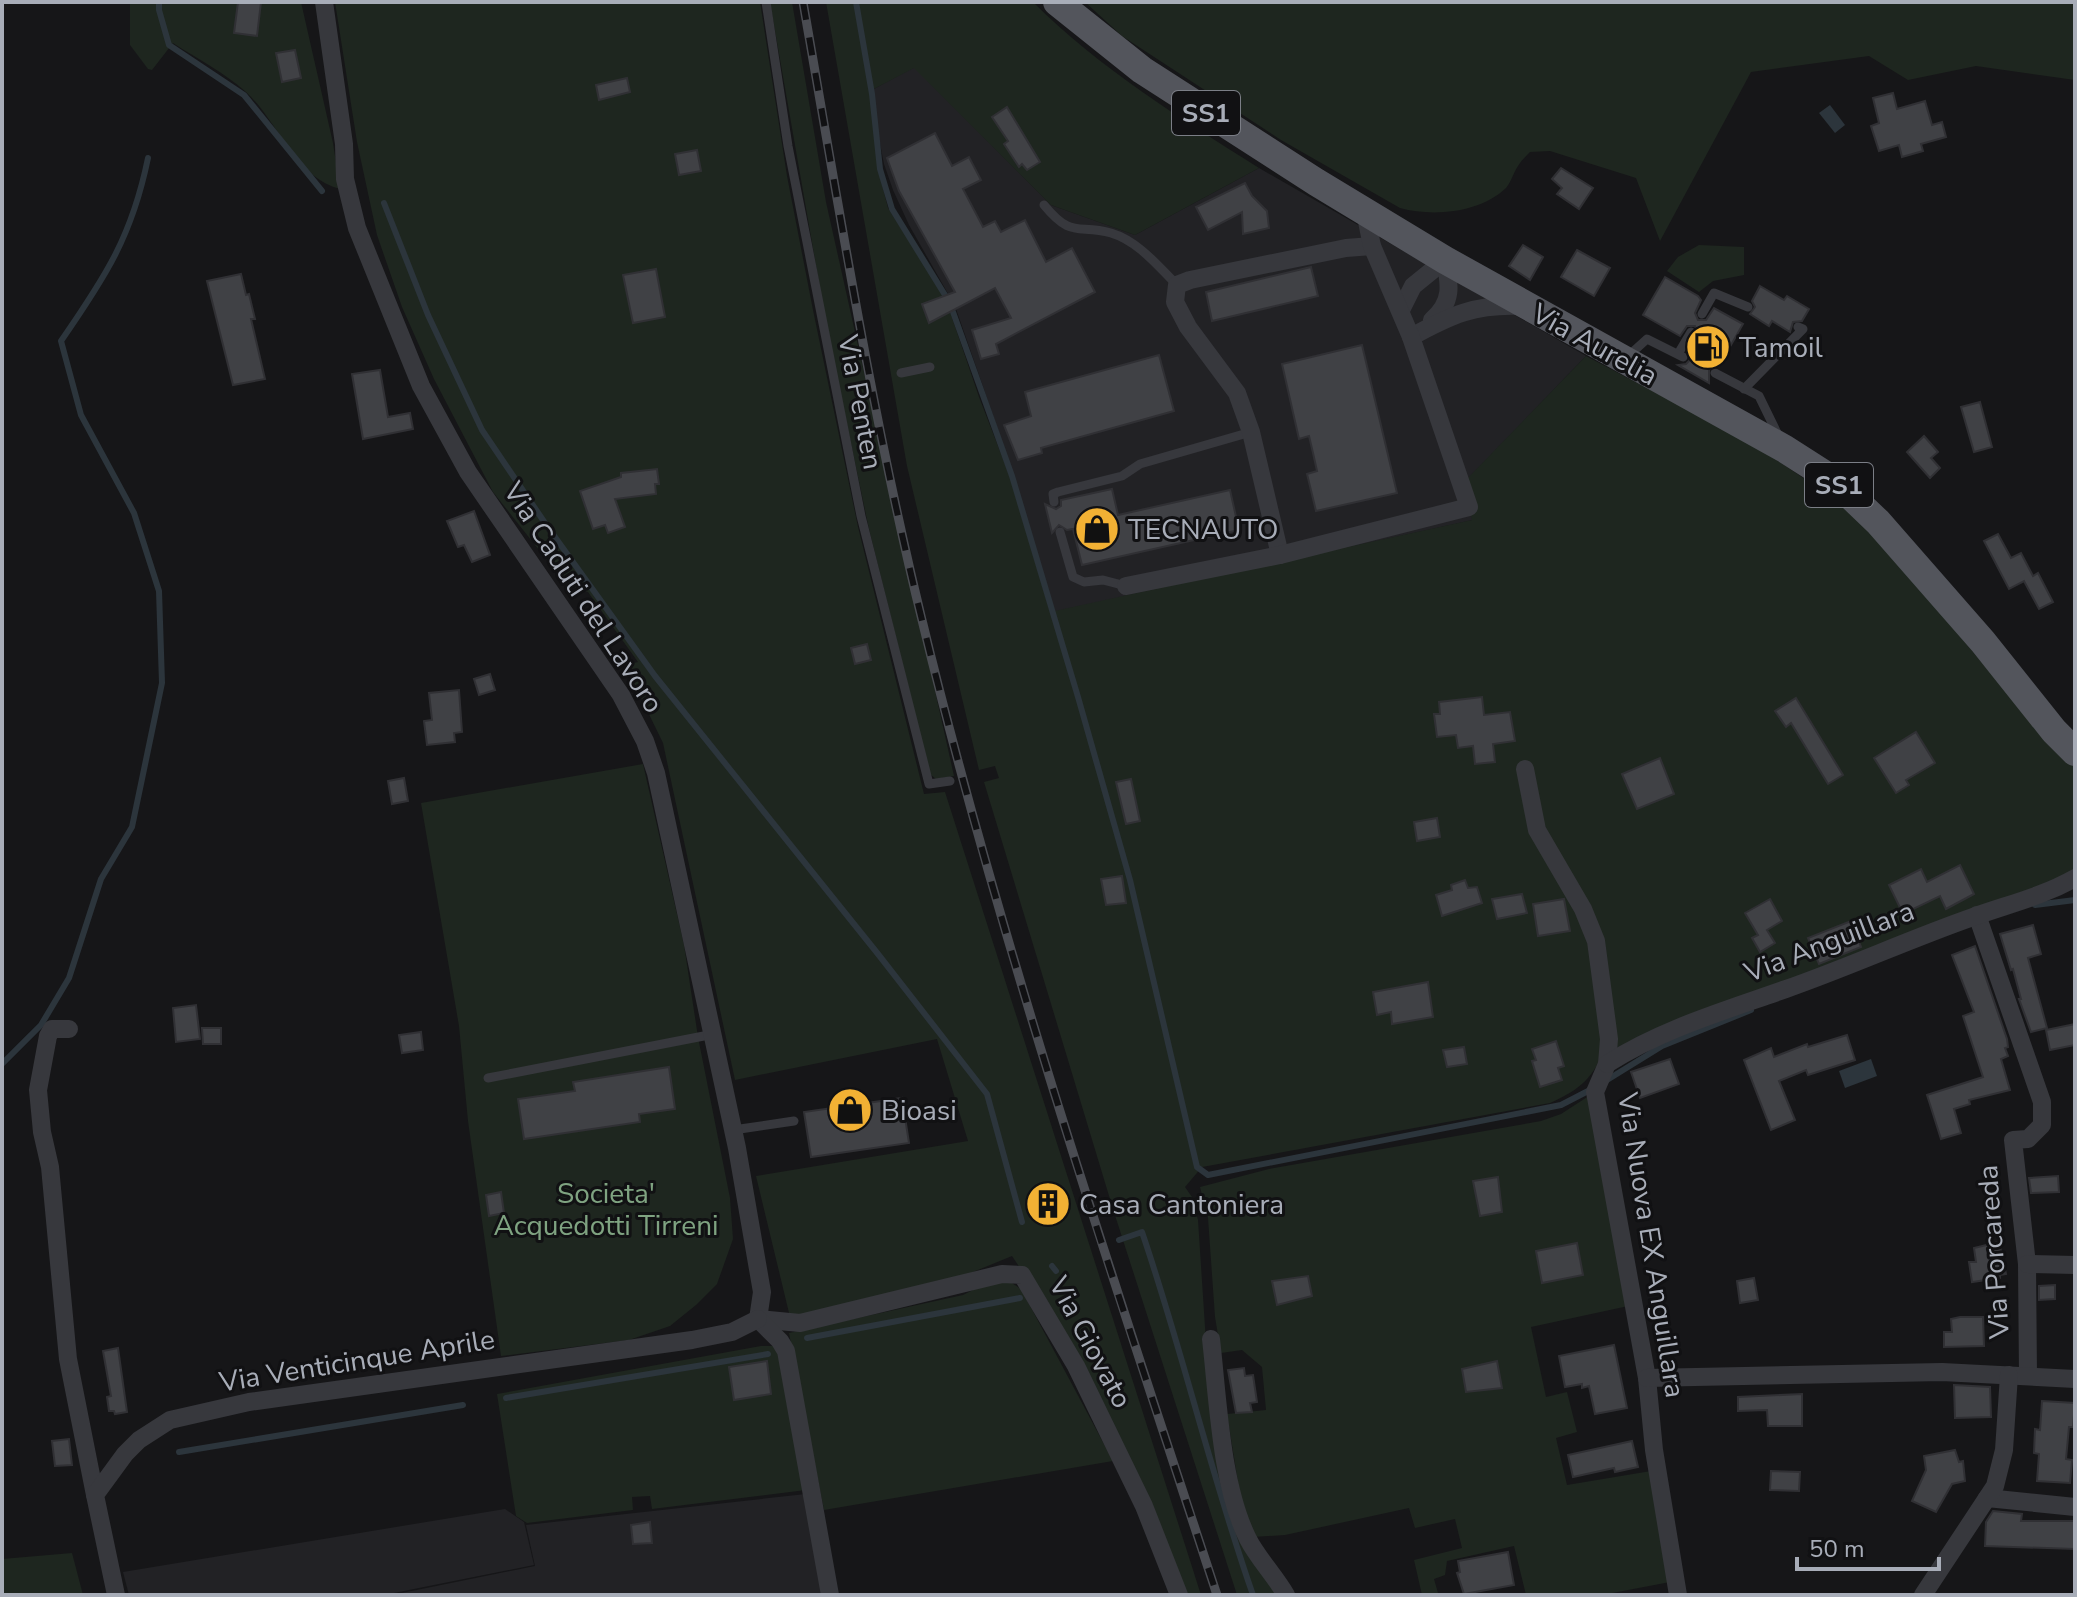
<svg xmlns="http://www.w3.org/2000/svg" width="2077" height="1597" font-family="'Nunito Sans',sans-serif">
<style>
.built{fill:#222225}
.green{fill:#1e261f}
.water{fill:#2c353c}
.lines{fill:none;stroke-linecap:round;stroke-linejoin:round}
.stream{stroke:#2c353c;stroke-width:6}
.building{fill:#404145;stroke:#303034;stroke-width:2}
.lane{stroke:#37383d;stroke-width:9}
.street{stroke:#37383d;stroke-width:18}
.primary{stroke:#53555c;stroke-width:28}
.rail-casing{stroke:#4a4c52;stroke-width:9}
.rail{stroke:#111113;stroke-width:6;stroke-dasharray:18;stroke-linecap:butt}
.labels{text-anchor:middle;stroke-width:6;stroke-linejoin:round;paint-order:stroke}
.shield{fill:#111113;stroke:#7b7e86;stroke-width:2}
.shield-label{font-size:26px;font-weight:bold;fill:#a8adb8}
.street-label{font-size:28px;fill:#a8adb8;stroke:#111113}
.poi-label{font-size:28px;fill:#a8adb8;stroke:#111113;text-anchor:start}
.park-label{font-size:28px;fill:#7fa381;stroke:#111113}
</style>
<rect width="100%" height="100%" fill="#161618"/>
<g class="built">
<polygon points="914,67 1051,205 1135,235 1259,168 1586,356 1465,482 1473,520 1055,612 1013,473 955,306 909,225 893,190 884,164 870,91"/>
<polygon points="806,1494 822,1595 392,1595 535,1566 526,1525"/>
<polygon points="505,1509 524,1522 534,1565 384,1595 129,1595 123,1572"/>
</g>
<g class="green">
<path d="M130,2h171l32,141 7,46c-46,-12 -62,-68 -94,-97 -21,-19 -50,-34 -73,-49l-21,27 -4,-1 -18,-24z"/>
<polygon points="335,2 760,2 787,176 813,310 858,527 924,794 945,792 1201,1595 1186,1595 1066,1337 1012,1256 951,1281 790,1317 756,1176 968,1141 937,1039 735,1080 663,743 625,665 638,662 588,592 566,584 493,492 434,379 402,307 377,235 357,142"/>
<polygon points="770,2 792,2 826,202 954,776 936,779 930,774 869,529 828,334"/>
<path d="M826,2h207c66,66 147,116 226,166l-124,67 -84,-30 -137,-137 -44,23 8,78 10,39 57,89 34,100 31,80 40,135 422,-92 -8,-38 122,-126 165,87 106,71 190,226 28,27v106l-473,180c-9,27 -27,39 -52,50l-348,64 -17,20 7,10 6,23 8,122 22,158 54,95h-45l-124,-386 -129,-427 15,-4 -4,-12 -16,4 -72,-304z"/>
<path d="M1085,2h990v78l-99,-14 -68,14 -39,-24 -118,16 -91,169 -24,-63 -86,-27 -20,1c-4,4 -9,9 -12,14 -5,7 -6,15 -12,22 -26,25 -73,29 -106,20l-119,-68 -159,-104z"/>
<polygon points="1699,245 1744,247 1744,275 1713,281 1699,292 1667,271 1678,257"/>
<polygon points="643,764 684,945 698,1037 730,1198 733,1239 717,1284 696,1305 670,1326 629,1340 501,1356 468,1121 459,1026 421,803"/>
<polygon points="1595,1092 1633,1305 1531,1327 1546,1397 1567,1392 1577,1432 1556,1438 1567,1485 1651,1471 1670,1582 1602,1595 1526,1595 1514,1546 1447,1561 1445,1575 1434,1579 1438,1593 1422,1595 1414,1560 1462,1548 1455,1519 1415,1528 1409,1508 1285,1535 1253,1537 1242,1507 1227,1414 1266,1410 1262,1367 1242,1350 1221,1353 1215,1317 1208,1218 1200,1187 1269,1169 1541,1121 1561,1114"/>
<polygon points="1007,1280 1021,1289 1113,1461 824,1510 789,1333 963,1295 985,1284"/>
<polygon points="761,1346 773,1346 782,1354 806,1490 652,1509 650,1496 632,1497 633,1510 527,1523 516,1516 497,1394"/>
<polygon points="72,1553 83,1595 2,1595 2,1559"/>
</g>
<g class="water">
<polygon points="1830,105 1845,125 1835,133 1819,113"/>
<polygon points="1871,1059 1877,1076 1845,1088 1839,1071"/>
</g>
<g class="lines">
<g class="stream">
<polyline points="159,2 159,10 169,45 244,95 322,191"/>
<polyline points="856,2 872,94 880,169 892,209 945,295 953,312 1012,476 1078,697 1130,880 1197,1167 1208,1175 1561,1105 1590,1090"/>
<polyline points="384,203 428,315 482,430 547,526 655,676 878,954 987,1094 1022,1222"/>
<polyline points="2035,905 2075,900"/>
<path d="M2,1064l39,-39 28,-47 32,-99 31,-52 30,-144 -3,-92 -25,-78 -53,-98 -20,-74c45,-65 71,-105 87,-183"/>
<polyline points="1607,1080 1662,1046 1751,1010"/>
<path d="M1119,1240l23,-8c41,120 69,244 111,363"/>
<polyline points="1052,1266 1056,1271"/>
<polyline points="807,1338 1020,1298"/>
<polyline points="506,1398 768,1354"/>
<polyline points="179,1452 463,1405"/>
</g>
</g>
<g class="building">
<polygon points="238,2 261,2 257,36 234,33"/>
<polygon points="295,50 301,78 282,82 276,53"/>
<polygon points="627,78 630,92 599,100 596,85"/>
<polygon points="1893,93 1897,109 1925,101 1932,125 1942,122 1946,137 1921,144 1923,151 1902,157 1899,145 1879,151 1871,126 1879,123 1873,98"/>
<polygon points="1007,107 1040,162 1027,170 1022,164 1019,167 1004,144 1008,141 992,117"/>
<polygon points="935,133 952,166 969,157 981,180 963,189 983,227 995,221 1001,232 1025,220 1046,262 1072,248 1095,292 996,344 999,354 981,359 972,330 1011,318 995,288 929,323 922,304 955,292 899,191 887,158"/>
<polygon points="697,150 701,171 679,175 675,154"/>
<polygon points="1561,168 1593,188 1579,209 1557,194 1562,188 1552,179"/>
<polygon points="1245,183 1252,196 1267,211 1269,228 1243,234 1242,212 1208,230 1196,207"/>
<polygon points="1523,245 1543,257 1530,280 1509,266"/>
<polygon points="1577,250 1610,268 1594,296 1561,277"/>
<polygon points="1311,267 1318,296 1212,321 1206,292"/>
<polygon points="656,269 665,317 633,323 623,275"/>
<polygon points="241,274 246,295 249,294 255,319 251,319 265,379 233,385 207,281"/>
<polygon points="1665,277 1698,296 1701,300 1695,313 1698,320 1706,320 1714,308 1743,324 1719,366 1709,369 1709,383 1678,365 1686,364 1690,360 1688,352 1698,333 1695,326 1687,326 1680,336 1643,315"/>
<polygon points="1760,286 1784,300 1787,296 1809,309 1802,321 1793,322 1790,332 1772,321 1769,326 1750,314 1755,307 1752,301"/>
<polygon points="1362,345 1397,493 1316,511 1307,474 1317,471 1313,453 1309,436 1299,439 1282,364"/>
<polygon points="1159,355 1174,411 1041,448 1042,453 1018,460 1004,425 1031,416 1025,392"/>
<polygon points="380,370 388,417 410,413 413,429 363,439 352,374"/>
<polygon points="1980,402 1992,447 1974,452 1961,407"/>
<polygon points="1924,436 1938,452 1931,458 1940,468 1930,478 1907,452"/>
<polygon points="657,469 659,484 655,484 656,494 615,499 625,527 608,533 605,525 593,529 580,491 621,477 621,473"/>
<polygon points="1112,489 1118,515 1230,490 1239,530 1082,565 1073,529 1067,530 1059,525 1052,533 1045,504 1056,509 1061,506 1061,500"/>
<polygon points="474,511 490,555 472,562 464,545 458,547 447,521"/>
<polygon points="1998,534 2011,558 2021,553 2033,576 2038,573 2053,602 2039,609 2024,581 2009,589 1984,541"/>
<polygon points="867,644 871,660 855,664 851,648"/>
<polygon points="490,674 495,690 479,695 474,679"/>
<polygon points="459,690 462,732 454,733 455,742 427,745 424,721 432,720 429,693"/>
<polygon points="1482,697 1484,715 1510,712 1515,741 1493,744 1495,762 1475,764 1473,746 1458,748 1456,735 1437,737 1434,714 1440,714 1439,702"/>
<polygon points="1796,698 1843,775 1828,784 1791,723 1786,727 1775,711"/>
<polygon points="1916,732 1935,763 1906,780 1909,785 1896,793 1874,758"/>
<polygon points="1660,758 1674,794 1637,809 1622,774"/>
<polygon points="404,778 408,801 392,804 388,781"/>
<polygon points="1131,779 1140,821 1126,824 1116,782"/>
<polygon points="1437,818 1440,837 1417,841 1414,822"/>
<polygon points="1960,865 1974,894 1946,909 1940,896 1903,914 1889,885 1921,869 1927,882"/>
<polygon points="1122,876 1126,903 1106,905 1101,879"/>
<polygon points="1465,880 1468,888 1477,887 1482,903 1442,916 1436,895 1452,890 1451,885"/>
<polygon points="1522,894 1527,913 1497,919 1492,899"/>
<polygon points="1564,899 1570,931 1538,936 1533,904"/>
<polygon points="1770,899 1782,921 1767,930 1775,943 1760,952 1752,938 1758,935 1745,913"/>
<polygon points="1851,921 1861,947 1819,964 1808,938"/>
<polygon points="2033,925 2041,954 2028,958 2047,1028 2031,1032 2019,999 2021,999 2013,969 2011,970 2000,934"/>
<polygon points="1975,946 2007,1039 2008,1047 2005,1048 2008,1056 2001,1059 2010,1090 1969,1100 1970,1104 1954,1109 1961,1133 1941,1139 1927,1095 1983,1077 1963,1016 1974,1012 1952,955"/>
<polygon points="1428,982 1433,1017 1392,1024 1391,1012 1377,1015 1373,992"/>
<polygon points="196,1005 200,1039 176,1042 173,1008"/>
<polygon points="2075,1024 2075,1045 2050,1050 2046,1030"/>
<polygon points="202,1028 221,1028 221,1044 203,1044"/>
<polygon points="421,1032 423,1050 402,1053 399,1035"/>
<polygon points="1847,1035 1855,1060 1808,1075 1806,1070 1779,1081 1795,1120 1771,1130 1744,1060 1771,1048 1774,1057 1807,1044 1808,1047"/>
<polygon points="1556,1041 1564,1066 1558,1068 1562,1080 1540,1087 1532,1061 1536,1060 1532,1049"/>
<polygon points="1464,1047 1467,1064 1447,1067 1443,1050"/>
<polygon points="1670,1059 1679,1084 1640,1098 1631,1072"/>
<polygon points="669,1067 675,1109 639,1114 640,1122 524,1139 518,1099 575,1091 573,1082"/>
<polygon points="902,1098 909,1143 811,1157 804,1112"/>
<polygon points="2058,1176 2059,1192 2031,1193 2029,1178"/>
<polygon points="1498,1177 1502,1212 1480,1216 1473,1181"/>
<polygon points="1052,1190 1067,1214 1054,1222 1039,1198"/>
<polygon points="501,1192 504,1213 489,1216 486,1195"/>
<polygon points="1999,1242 2006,1274 2000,1275 2000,1278 1972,1282 1969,1262 1976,1262 1974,1248"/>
<polygon points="1577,1243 1583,1275 1542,1283 1536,1251"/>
<polygon points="1308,1276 1312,1296 1277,1305 1272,1281"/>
<polygon points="1754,1278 1758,1300 1740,1303 1737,1281"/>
<polygon points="2055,1285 2055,1299 2039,1300 2039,1286"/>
<polygon points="1960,1317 1983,1317 1984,1346 1944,1347 1944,1332 1952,1332 1951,1319"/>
<polygon points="1614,1345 1627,1408 1595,1414 1589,1386 1582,1388 1582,1384 1565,1387 1559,1356"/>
<polygon points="118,1348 127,1412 115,1414 114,1411 109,1411 107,1397 111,1396 103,1351"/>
<polygon points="767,1361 771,1394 734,1400 729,1367"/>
<polygon points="1497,1361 1502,1388 1466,1392 1462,1369"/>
<polygon points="1244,1368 1245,1376 1253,1375 1257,1402 1250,1403 1252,1412 1236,1413 1228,1370"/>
<polygon points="1954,1385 1990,1387 1991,1417 1955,1418"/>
<polygon points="1802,1394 1802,1426 1768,1426 1767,1410 1738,1411 1738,1397"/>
<polygon points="2042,1401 2075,1403 2073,1427 2069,1427 2066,1459 2072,1460 2070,1483 2037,1481 2039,1454 2034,1453 2035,1429 2040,1430"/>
<polygon points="69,1439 72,1465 55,1466 52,1441"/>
<polygon points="1632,1441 1638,1467 1615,1472 1614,1468 1573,1477 1568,1455"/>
<polygon points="1955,1450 1959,1462 1963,1461 1965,1481 1952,1484 1936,1512 1912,1501 1926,1470 1924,1456"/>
<polygon points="1771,1471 1800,1472 1799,1491 1770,1490"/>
<polygon points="1993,1511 2022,1514 2021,1521 2075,1521 2075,1549 1985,1546 1986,1522"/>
<polygon points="650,1522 652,1543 633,1544 631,1525"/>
<polygon points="1508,1552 1514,1585 1464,1594 1457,1573 1460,1572 1458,1561"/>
</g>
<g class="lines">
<g class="lane">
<polyline points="766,2 788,146 861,516 929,784 950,781"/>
<path d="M1044,205c28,34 33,19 67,28 27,8 47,33 66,52"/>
<polyline points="1702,314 1714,293 1748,307"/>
<polyline points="1678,354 1691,332"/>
<polyline points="1626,358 1647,339 1683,357"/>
<polyline points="901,373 930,367"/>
<polyline points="1715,373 1759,396 1778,435"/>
<polyline points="1744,389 1803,329 1798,327"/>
<polyline points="1054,502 1053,494 1058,492 1122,476 1140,464 1251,432"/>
<polyline points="1060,532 1073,577 1084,582 1103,580 1126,586"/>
<polyline points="488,1078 714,1034"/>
<polyline points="733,1130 794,1121"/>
</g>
<g class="street">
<polyline points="324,2 344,144 345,179 357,228 421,386 468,472 621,695 645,741 656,773 737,1148 762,1292 758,1319"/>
<polyline points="1401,310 1413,286 1445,260"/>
<path d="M1432,320c21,-18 18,-35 13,-60"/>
<path d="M1411,337c40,-22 64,-33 110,-31"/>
<polyline points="1280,555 1251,432 1237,393 1188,327 1175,302 1177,285 1190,280 1346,248 1372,246"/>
<polyline points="1126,586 1280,555 1469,507 1411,337 1372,246 1365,212"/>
<polyline points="1525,769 1537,830 1583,909 1596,941 1609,1039 1607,1064 1595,1092 1647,1378 1654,1450 1678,1595"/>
<polyline points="1977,915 2042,1102 2042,1125 2028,1139 2013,1140 2027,1264 2028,1375"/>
<polyline points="69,1029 52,1029 48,1036 38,1090 42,1132 50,1167 68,1359 95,1495"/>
<path d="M1607,1064c55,-35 117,-53 179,-75 63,-22 124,-50 187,-72 36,-13 68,-20 102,-39"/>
<polyline points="2027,1264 2075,1265"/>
<polyline points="758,1319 800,1323 1002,1274 1022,1275 1076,1366 1144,1506 1179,1595"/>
<polyline points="758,1319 780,1341 786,1351 830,1595"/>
<path d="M1211,1339c7,61 10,146 37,200 9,18 27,37 38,56"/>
<polyline points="1647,1378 1942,1372 2075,1379"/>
<polyline points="1987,1498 2075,1507"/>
<polyline points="116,1595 95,1495 125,1454 139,1440 170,1420 249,1402 692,1340 732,1332 758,1319"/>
<polyline points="1923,1595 1995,1486 2004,1450 2009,1375"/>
</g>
<polyline class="primary" points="1057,2 1142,70 1316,182 1445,260 1785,449 1835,481 1878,522 1983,642 2054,731 2075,752"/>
<g class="rail-casing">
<path id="rail" d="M803,2c36,206 69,414 119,618 80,330 189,653 295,975"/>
</g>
<use href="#rail" class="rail"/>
</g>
<defs>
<g id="fuel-disc" transform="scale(2.3)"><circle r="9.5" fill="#f2b134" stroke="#111113"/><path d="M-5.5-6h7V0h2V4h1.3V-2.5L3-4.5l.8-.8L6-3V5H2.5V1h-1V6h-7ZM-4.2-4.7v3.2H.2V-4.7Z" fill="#111"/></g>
<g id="shop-disc" transform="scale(2.3)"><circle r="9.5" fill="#f2b134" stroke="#111113"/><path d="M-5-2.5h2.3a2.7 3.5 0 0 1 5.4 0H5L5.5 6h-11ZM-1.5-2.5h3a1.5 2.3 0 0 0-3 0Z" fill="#111"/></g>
<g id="building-disc" transform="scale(2.3)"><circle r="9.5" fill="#f2b134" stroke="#111113"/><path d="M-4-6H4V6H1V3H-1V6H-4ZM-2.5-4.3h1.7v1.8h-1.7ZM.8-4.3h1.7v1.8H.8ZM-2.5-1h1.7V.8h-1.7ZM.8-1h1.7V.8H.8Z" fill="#111"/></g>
</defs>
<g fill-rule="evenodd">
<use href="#fuel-disc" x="1708" y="347"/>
<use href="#shop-disc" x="1097" y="529"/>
<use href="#shop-disc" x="850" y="1110"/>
<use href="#building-disc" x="1048" y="1204"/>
</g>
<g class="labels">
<g class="shield">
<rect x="1172" y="91" width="68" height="44" rx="6"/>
<rect x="1805" y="463" width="68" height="44" rx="6"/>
</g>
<g class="shield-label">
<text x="1206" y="122">SS1</text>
<text x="1839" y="494">SS1</text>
</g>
<g class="street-label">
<text transform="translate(1595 344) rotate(29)" y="10">Via Aurelia</text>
<text transform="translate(861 402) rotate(79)" y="10">Via Penten</text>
<text transform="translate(584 597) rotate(57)" y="10">Via Caduti del Lavoro</text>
<text transform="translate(1829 941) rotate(-21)" y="10">Via Anguillara</text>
<text transform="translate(1652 1245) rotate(81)" y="10">Via Nuova EX Anguillara</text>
<text transform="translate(1993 1252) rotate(-94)" y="10">Via Porcareda</text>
<text transform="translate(1091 1342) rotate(62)" y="10">Via Giovato</text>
<text transform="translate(357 1360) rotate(-9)" y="10">Via Venticinque Aprile</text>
</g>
<g class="poi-label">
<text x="1739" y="357">Tamoil</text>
<text x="1128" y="539">TECNAUTO</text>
<text x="881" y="1120">Bioasi</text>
<text x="1079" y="1214">Casa Cantoniera</text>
</g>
<g class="park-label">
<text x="606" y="1203">Societa'<tspan x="606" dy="32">Acquedotti Tirreni</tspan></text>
</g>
</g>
<rect width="2077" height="1597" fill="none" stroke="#a8adb8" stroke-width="8"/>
<path d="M1797 1557v12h142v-12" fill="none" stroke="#a8adb8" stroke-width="4"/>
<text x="1809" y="1557" font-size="24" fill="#a8adb8" stroke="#111113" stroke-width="6" paint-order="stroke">50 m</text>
</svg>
